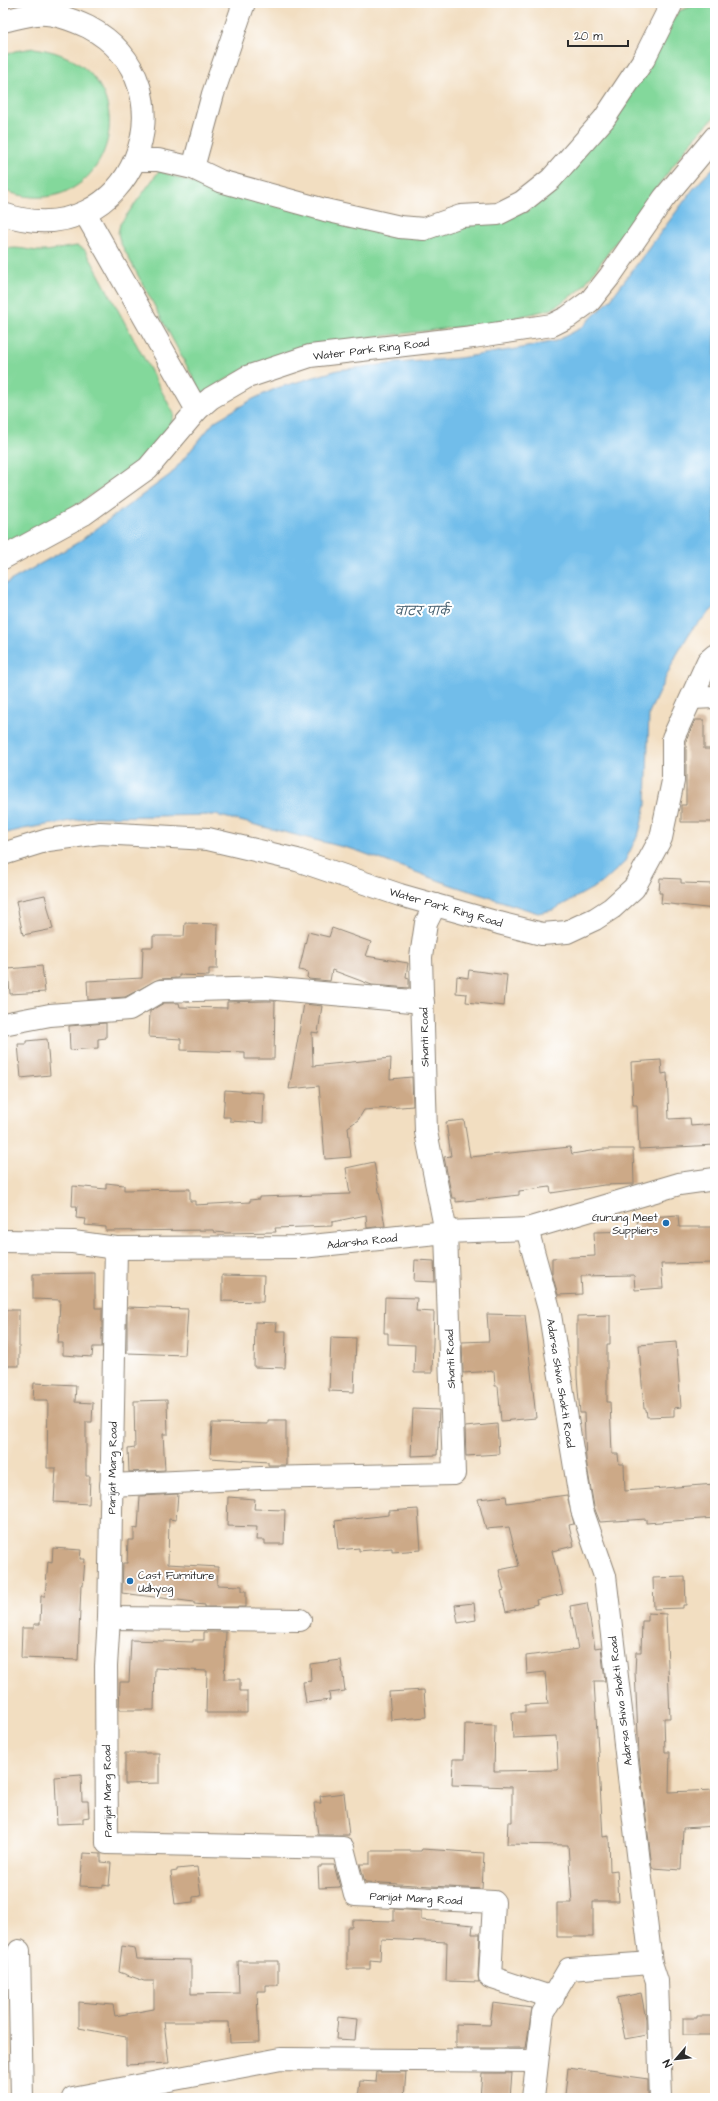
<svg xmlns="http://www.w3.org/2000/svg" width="718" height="2101" font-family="'Architects Daughter','Playpen Sans Deva',sans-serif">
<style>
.green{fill:#83d89b;stroke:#578263}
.water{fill:#71bdea;stroke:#4e748a}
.building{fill:#cca987}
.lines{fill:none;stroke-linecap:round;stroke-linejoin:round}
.minor-casing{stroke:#8e8476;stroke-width:24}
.major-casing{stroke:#8e8476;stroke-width:24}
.minor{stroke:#fff;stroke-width:22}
.major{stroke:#fff;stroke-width:22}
.poi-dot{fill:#1f6fb2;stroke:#fff;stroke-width:1.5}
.labels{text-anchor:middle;stroke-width:4;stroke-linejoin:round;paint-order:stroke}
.street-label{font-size:11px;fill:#2b2b2b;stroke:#fff}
.poi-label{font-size:11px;fill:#2b2b2b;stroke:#fff;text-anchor:end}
.water-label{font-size:12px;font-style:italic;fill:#445e6e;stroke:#fff}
</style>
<rect width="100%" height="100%" fill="#fff"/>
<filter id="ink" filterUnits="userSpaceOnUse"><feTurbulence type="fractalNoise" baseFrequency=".025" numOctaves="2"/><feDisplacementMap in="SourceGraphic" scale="8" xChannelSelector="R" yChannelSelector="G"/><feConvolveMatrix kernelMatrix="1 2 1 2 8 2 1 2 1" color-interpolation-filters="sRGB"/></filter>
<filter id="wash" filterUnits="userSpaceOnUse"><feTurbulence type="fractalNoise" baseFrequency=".012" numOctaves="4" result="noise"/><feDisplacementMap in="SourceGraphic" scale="16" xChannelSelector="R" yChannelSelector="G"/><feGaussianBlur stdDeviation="0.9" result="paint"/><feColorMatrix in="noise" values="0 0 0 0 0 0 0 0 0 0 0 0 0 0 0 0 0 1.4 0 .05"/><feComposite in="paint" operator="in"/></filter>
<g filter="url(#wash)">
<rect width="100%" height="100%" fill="#f2dec1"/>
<g class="green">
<polygon points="701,3 715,3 715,116 690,143 581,289 552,309 493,323 307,345 247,367 202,394 120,242 118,233 120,224 159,171 216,191 464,226 528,211 679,11"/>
<path d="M34,48c126,16 79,186 -31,142v-134l12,-5z"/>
<path d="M78,246l6,3 6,9 84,156 -4,15 -32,34 -82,56 -53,30v-298c9,-6 24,-1 34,0 14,1 27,-4 41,-5z"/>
</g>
<polygon class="water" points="715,166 715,607 692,629 676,656 649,713 646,805 639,833 624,863 602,883 553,910 538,913 454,886 355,850 216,815 94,817 23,829 3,834 3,585 77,543 171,474 215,421 253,399 277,388 338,370 397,363 459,358 522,348 556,341 581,328 610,300 694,188"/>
<g id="blocks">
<g class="building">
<polygon points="695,720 704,720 704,749 715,749 715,822 681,822 681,805 686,805 686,741"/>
<polygon points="660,878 681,879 681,883 715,884 715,909 661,903 662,893 659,893"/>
<polygon points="45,895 53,929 23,935 16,901"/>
<polygon points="185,923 218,924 217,969 209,969 209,976 179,975 179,978 159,979 125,997 88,1000 87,981 142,978 143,947 153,947 153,936 184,936"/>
<polygon points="332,928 371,942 366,956 408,963 406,977 409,978 409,988 372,985 332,970 330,981 309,979 307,977 308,972 299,970 308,932 329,937"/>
<polygon points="42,966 45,992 10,994 8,969"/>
<polygon points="469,970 507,975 504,1006 466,1002 467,994 456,993 457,976 468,978"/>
<polygon points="263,1001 275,1001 274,1059 245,1059 245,1052 181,1050 181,1039 149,1037 150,1011 164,1003 179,1003 180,1007 227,1008 227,1002"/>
<polygon points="304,1004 322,1006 318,1033 312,1032 313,1066 391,1058 390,1079 412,1077 413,1106 364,1110 358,1120 348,1127 351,1157 325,1159 319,1086 289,1089"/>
<polygon points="106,1023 106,1038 98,1039 98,1048 70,1050 69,1026"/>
<polygon points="47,1039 50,1075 21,1078 18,1044 26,1044 26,1041"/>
<polygon points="661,1060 662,1074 667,1073 669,1119 690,1118 691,1126 715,1124 715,1145 639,1149 637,1105 633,1105 631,1062"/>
<polygon points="225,1090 264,1093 263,1123 230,1121 230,1117 223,1117"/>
<polygon points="464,1120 470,1157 570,1147 572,1154 603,1149 633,1149 634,1184 604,1185 551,1193 550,1187 519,1191 519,1195 456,1202 456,1198 452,1198 444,1157 451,1156 446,1122"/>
<polygon points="374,1162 385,1226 367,1228 366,1215 332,1222 332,1226 275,1228 276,1232 226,1233 214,1232 213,1230 106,1231 106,1227 85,1225 86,1219 76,1218 77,1206 72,1206 73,1186 106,1189 106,1183 124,1185 124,1190 190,1189 190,1201 195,1201 195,1205 250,1202 250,1200 259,1199 259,1197 350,1194 346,1168"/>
<polygon points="678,1215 679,1227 715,1227 715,1263 661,1264 663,1288 635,1290 634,1275 581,1276 582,1294 558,1295 552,1274 552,1258 595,1256 594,1232 638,1231 637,1218"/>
<polygon points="415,1260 434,1261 435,1282 414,1281"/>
<polygon points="95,1273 95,1308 102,1308 102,1347 93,1347 92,1357 63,1355 63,1343 58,1343 60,1300 33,1299 33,1274"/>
<polygon points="222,1275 264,1276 263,1302 222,1301"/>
<polygon points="385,1297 417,1298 416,1311 434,1312 432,1373 414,1373 415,1345 388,1344 388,1333 384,1333"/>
<polygon points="127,1307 188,1309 185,1355 127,1353"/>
<rect x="3" y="1310" width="16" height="56"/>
<polygon points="487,1314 525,1315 536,1418 501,1421 498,1386 495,1386 494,1371 463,1373 462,1342 489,1341"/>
<polygon points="610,1315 610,1344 607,1344 607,1402 610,1402 612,1454 618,1454 619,1464 624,1464 625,1491 715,1484 715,1518 646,1523 646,1519 600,1522 594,1507 586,1460 584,1413 580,1413 577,1377 577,1316"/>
<polygon points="255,1322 277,1323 276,1331 286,1331 285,1368 254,1367"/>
<polygon points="331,1337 356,1338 354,1392 329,1391"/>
<polygon points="676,1342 681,1407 674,1408 674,1416 647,1417 646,1409 644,1409 639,1345"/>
<polygon points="34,1383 76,1385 75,1402 93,1403 92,1422 86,1422 86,1476 90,1476 89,1504 54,1502 56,1468 47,1468 48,1400 33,1400"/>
<polygon points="167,1400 168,1434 163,1434 165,1470 129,1472 128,1449 135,1448 134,1401"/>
<polygon points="413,1409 439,1410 437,1455 411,1456"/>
<polygon points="268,1420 286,1420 286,1465 268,1465 268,1462 210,1458 212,1423 268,1424"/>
<polygon points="497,1424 499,1454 466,1456 465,1427"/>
<polygon points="178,1494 176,1520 169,1519 168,1564 218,1567 217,1585 242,1586 242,1591 246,1591 246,1607 205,1607 205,1605 194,1604 194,1602 122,1593 123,1563 127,1563 128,1540 134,1540 134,1528 138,1529 140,1496"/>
<polygon points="567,1495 574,1524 569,1525 574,1546 552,1551 563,1594 536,1600 537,1604 506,1612 501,1591 504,1590 499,1570 519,1566 509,1527 486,1529 478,1499 506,1496 507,1503"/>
<polygon points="228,1497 255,1499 254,1509 285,1510 284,1544 265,1544 265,1540 256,1540 257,1527 227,1526"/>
<polygon points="418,1509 421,1550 392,1552 392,1548 359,1551 359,1548 338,1550 335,1521 389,1515 389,1511"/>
<polygon points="53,1548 81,1550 80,1559 85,1559 83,1586 81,1585 78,1660 21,1658 22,1628 34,1628 34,1624 40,1624 41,1596 45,1596 48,1562 52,1563"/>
<polygon points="685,1577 686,1605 683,1605 683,1608 654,1609 653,1578"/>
<polygon points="474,1603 476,1620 458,1623 455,1605"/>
<polygon points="587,1603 595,1648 601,1647 605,1681 594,1681 603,1837 609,1836 610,1871 617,1870 619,1901 593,1901 593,1937 557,1937 557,1903 572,1903 568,1845 507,1844 508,1822 512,1822 512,1787 452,1785 453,1759 464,1759 465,1724 495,1725 494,1771 558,1770 556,1736 513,1738 512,1712 525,1712 525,1705 548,1704 545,1672 527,1674 526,1656 578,1649 570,1606"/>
<polygon points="648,1613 666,1614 670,1718 664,1718 665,1752 670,1752 669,1792 715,1790 715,1826 683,1828 681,1870 652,1868 639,1756 635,1672 636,1652 641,1652 642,1621 648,1621"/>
<polygon points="204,1632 226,1632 224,1679 240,1679 240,1691 247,1691 247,1713 206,1713 207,1671 155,1668 154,1710 119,1710 120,1682 129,1682 131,1640 193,1642 193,1640 204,1640"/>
<polygon points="341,1660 345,1691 329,1693 330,1700 306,1703 303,1682 311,1681 310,1664"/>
<polygon points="424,1690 426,1717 391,1720 389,1692"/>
<polygon points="125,1753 159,1753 159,1783 125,1784"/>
<polygon points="81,1775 82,1801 88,1801 89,1817 83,1818 83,1823 57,1824 55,1777"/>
<polygon points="344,1793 349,1835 318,1835 314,1803 321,1803 320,1796"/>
<polygon points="422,1849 484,1853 482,1889 365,1882 360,1864 370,1864 370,1851 421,1851"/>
<polygon points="83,1853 101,1854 101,1862 111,1863 109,1886 103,1885 103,1887 80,1886"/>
<polygon points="321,1865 334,1865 340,1887 319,1888 318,1867 321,1867"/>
<polygon points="197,1867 201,1896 193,1897 193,1902 175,1904 171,1872 177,1871 177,1869"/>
<polygon points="394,1909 421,1911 421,1920 473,1925 472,1934 480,1934 478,1976 479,1982 446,1981 447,1942 381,1939 380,1961 370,1960 370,1969 347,1969 347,1927 352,1927 352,1920 394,1921"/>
<polygon points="122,1946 135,1948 137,1959 191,1960 191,1994 239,1993 238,1961 278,1961 278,1985 266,1985 266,1991 257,1991 259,2042 230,2043 229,2022 164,2022 169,2063 126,2065 126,2037 79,2028 79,2002 113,2005 115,2016 154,2009 154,1981 144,1981 119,1972"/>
<polygon points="641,1993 646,2019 646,2035 625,2039 617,1998"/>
<polygon points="493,2003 532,2008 526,2048 456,2048 456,2024 490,2025"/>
<polygon points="697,2016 715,2016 715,2035 683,2035 683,2018 697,2018"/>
<polygon points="338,2017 357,2019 355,2040 336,2039"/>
<polygon points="568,2068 648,2079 648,2098 587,2098 565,2095"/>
<polygon points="377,2072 406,2072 404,2098 358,2098 360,2081 376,2082"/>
<polygon points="482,2073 512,2073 510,2098 480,2098"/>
</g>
</g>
</g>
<g filter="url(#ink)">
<use href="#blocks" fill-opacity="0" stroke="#8e8476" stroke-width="1"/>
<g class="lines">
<g class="minor-casing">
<g id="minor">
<path d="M3,21c11,-2 22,-6 33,-7 17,-2 37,6 52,13 110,58 44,231 -85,187"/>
<polyline points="136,160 158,160 193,168 220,181 325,210 400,227 424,229 461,216 498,214 522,202 551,179 604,119 644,59 672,3"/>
<polyline points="193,168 213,94 244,3"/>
<polyline points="85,213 197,410"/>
<polyline points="3,558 84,514 148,468 197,410 211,398 247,377 310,356 473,337 552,325 568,317 590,301 610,276 664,198 715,137"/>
<polyline points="692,698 715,697"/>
<polyline points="3,854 48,840 100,833 208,839 297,860 400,895 499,923 542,934 567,932 595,919 612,908 634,888 661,838 673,781 673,738 708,661 715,655"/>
<polyline points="3,1024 50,1015 129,1009 160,991 266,988 423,1002"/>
<polyline points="527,1229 549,1309 582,1510 605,1576 651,1963 569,1969 543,2013 533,2098"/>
<polyline points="116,1248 109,1618 106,1666 107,1843 343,1848 355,1895 494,1902 490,1977 553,1998"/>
<polyline points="111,1485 261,1478 454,1474 446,1232 426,1132 421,957 426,923 435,905"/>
<polyline points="109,1618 300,1620"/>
<polyline points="19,1951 22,2098"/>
<polyline points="651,1963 657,1981 661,2098"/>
<polyline points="73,2098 281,2059 536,2061"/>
</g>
</g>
<g class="major-casing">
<polyline id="major" points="3,1241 73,1242 116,1248 302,1247 446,1232 527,1229 679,1184 715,1179"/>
</g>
<use href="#minor" class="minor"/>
<use href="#major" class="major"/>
</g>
</g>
<g class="poi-dot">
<circle cx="666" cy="1223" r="4"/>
<circle cx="130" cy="1581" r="4"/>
</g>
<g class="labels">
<g class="street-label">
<text transform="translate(371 349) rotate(-7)" y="4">Water Park Ring Road</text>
<text transform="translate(446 907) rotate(16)" y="4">Water Park Ring Road</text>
<text transform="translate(424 1037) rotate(-91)" y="4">Shanti Road</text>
<text transform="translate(362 1241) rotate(-6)" y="4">Adarsha Road</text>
<text transform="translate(450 1359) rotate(-92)" y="4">Shanti Road</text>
<text transform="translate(561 1383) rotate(81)" y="4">Adarsa Shiva Shakti Road</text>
<text transform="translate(112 1468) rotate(-89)" y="4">Parijat Marg Road</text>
<text transform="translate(620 1701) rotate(-97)" y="4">Adarsa Shiva Shakti Road</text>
<text transform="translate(107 1791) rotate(-91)" y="4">Parijat Marg Road</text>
<text transform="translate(416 1898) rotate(3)" y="4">Parijat Marg Road</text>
</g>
<g class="poi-label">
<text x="658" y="1221">Gurung Meet<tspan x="658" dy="13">Suppliers</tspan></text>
<text x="138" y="1579" text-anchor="start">Cast Furniture<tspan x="138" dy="13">Udhyog</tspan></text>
</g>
<g class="water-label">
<text x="422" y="615">वाटर पार्क</text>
</g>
</g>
<rect width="718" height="2101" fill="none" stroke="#fff" stroke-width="16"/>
<g transform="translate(676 2059) rotate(242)" stroke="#ffffff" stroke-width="3" paint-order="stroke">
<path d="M0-3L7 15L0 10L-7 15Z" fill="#2b2b2b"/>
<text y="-6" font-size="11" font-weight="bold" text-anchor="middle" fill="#2b2b2b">N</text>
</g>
<path d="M568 40v6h60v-6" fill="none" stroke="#2b2b2b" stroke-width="2"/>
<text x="574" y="40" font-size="12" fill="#2b2b2b" stroke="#ffffff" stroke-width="3" paint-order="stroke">20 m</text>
</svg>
